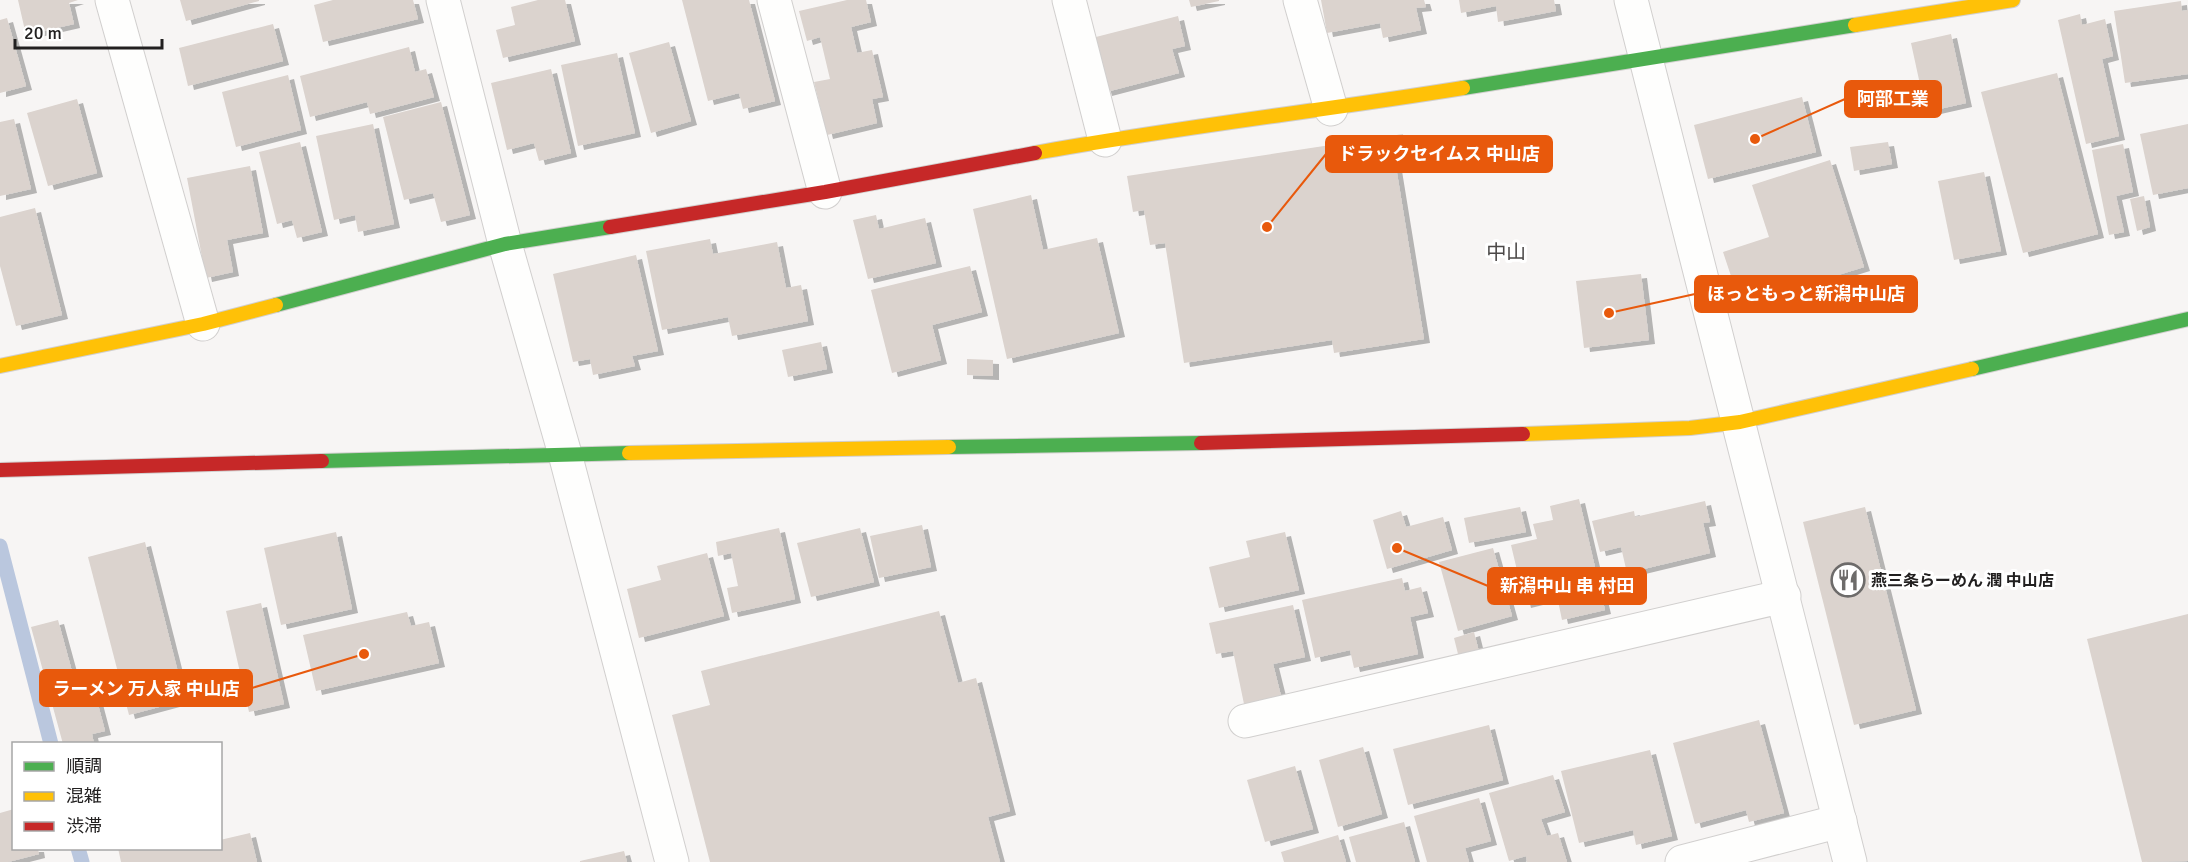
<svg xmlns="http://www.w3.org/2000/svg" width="2188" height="862" font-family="Signika,'Noto Sans JP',sans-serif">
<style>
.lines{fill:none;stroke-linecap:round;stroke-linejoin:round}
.stream{stroke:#bac7de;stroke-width:15}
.building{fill:#dbd3ce;filter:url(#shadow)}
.street-casing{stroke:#d1cfce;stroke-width:35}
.fast-casing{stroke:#d1cfce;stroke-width:16}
.slow-casing{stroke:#d1cfce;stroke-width:16}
.jam-casing{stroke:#d1cfce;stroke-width:16}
.street{stroke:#fefefd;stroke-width:33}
.fast{stroke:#4caf50;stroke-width:14}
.slow{stroke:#ffc107;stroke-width:14}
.jam{stroke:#c62828;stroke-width:14}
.labels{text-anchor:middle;stroke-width:6;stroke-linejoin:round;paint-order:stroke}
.poi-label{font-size:16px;font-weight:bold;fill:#222020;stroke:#fff;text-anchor:start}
.quarter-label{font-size:20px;fill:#4c4948;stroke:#fff}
.leader{fill:none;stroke:#e8590c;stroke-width:2}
.callout-dot{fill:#e8590c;stroke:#fff;stroke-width:2}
.callout{fill:#e8590c;stroke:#e8590c;stroke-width:2}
.callout-label{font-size:18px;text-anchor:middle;font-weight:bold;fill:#fff}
</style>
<defs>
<filter id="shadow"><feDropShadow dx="6" dy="4" stdDeviation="0" flood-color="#0004"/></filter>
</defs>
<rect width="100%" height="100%" fill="#f7f5f4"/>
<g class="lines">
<g class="stream">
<polyline points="0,546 51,744"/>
<polyline points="78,848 82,862"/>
</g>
</g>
<g class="building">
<polygon points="18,0 78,0 69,3 74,24 26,35"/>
<polygon points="180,0 259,0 259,1 186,21"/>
<polygon points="333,0 413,0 418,19 323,42 314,5"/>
<polygon points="538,0 565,0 575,41 503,58 496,30 515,25 511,7"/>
<polygon points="682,0 749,0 775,101 743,109 739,93 708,101"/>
<polygon points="847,0 866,0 871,22 851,27 857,53 872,50 883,97 872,99 877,123 827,135 814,82 830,79 820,37 807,41 799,11"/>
<polygon points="1189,0 1219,0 1219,1 1191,7"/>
<polygon points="1321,0 1424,0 1426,7 1416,8 1421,30 1383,38 1380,23 1327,33"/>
<polygon points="1459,0 1554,0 1556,11 1498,22 1496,6 1461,13"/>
<polygon points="2181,1 2182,11 2188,10 2188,74 2125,83 2114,11"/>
<polygon points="2080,14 2082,25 2105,19 2113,56 2102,59 2119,136 2086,144 2058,20"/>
<polygon points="1178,16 1185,46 1172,49 1179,73 1106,92 1092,38"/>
<polygon points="7,18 26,86 0,93 0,20"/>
<polygon points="273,24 283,61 188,86 179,48"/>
<polygon points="1951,34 1966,103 1926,112 1911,43"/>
<polygon points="669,42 691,121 651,133 629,53"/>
<polygon points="409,47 415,72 426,69 434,97 370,114 367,102 310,117 300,76"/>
<polygon points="617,53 635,133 578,146 561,65"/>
<polygon points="551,69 571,153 539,161 534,143 507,150 491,83"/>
<polygon points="2057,73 2098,234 2023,253 1981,92"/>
<polygon points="288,75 301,130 236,147 222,92"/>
<polygon points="1802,97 1816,152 1708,179 1694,125"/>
<polygon points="77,99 97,173 48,186 27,113"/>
<polygon points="441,102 470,215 441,222 433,193 404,200 383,117"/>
<polygon points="14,119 31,189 0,196 0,122"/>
<polygon points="373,124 394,224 358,232 355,215 334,220 316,136"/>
<polygon points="2188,124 2188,188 2153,195 2140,134"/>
<polygon points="1403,134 1408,165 1396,167 1424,339 1334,353 1332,340 1184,363 1165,243 1150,245 1144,210 1133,212 1127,176"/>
<polygon points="300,142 322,232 297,238 292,220 277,224 259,152"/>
<polygon points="1888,142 1892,164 1854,171 1850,147"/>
<polygon points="2123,144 2133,192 2116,196 2124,232 2109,235 2092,150"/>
<polygon points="1830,160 1864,267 1838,275 1842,290 1809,300 1803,283 1740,303 1723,252 1769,237 1752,185"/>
<polygon points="250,166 263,233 227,240 233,272 206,278 187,178"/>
<polygon points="1984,172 2001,251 1954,260 1938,181"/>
<polygon points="1031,195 1043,250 1097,238 1119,333 1007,359 973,209"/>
<polygon points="2144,196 2150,227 2137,231 2130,199"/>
<polygon points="35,208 62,315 16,326 0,266 0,217"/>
<polygon points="876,215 879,229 925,218 936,263 868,279 853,220"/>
<polygon points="710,239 713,254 777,242 786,288 801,285 808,321 732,336 728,317 662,330 646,251"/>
<polygon points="636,255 658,351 632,356 635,366 593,375 590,359 573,362 553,274"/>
<polygon points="970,266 982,312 932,325 941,360 892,373 871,290"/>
<polygon points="1641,274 1649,340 1584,348 1576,281"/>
<polygon points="821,342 827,369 788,377 782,350"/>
<polygon points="967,359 993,360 993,376 967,375"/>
<polygon points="1579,499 1605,610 1562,620 1557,596 1525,604 1511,545 1537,539 1533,524 1553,520 1550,506"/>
<polygon points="1705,501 1710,522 1703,523 1710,553 1627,573 1621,547 1600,552 1592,521 1634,511 1635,517"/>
<polygon points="1520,507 1526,532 1469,543 1464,518"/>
<polygon points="1865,507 1916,710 1854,725 1803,522"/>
<polygon points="1401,511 1406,527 1443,517 1452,550 1387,569 1373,520"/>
<polygon points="922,525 931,567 879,578 870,536"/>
<polygon points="779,528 795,599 732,613 727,588 738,586 731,553 718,556 716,542"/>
<polygon points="860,528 874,582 811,597 797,543"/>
<polygon points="336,532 352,609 281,625 264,548"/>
<polygon points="1285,532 1299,590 1219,608 1209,567 1250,557 1246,541"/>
<polygon points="145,542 185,700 129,715 88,557"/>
<polygon points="1493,548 1512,616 1458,631 1439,562"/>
<polygon points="707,553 724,616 639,638 627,589 661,580 657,566"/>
<polygon points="1402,578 1405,591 1421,587 1428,613 1410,617 1418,654 1354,668 1350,650 1315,658 1302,600"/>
<polygon points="261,603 284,704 249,712 226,611"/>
<polygon points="1293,605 1305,657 1273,664 1281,696 1244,704 1233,651 1216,654 1209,623"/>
<polygon points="939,611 958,683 976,678 1010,811 988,817 1000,862 710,862 672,715 710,705 701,671"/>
<polygon points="407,612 411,626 429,622 439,663 316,691 303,635"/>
<polygon points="2188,614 2188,861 2142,862 2087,639"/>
<polygon points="58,620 79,697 95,693 105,731 92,734 94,744 63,744 31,627"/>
<polygon points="1474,632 1479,652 1459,658 1454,638"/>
<polygon points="1759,720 1784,813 1749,822 1746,810 1695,824 1673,743"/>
<polygon points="1489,725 1503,780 1408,805 1393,749"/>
<polygon points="1363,747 1382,814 1338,827 1319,760"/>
<polygon points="1650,750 1672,836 1636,845 1633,830 1579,843 1561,771"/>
<polygon points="1295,766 1313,829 1265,842 1247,780"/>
<polygon points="1553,775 1565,812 1541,819 1547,836 1558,833 1567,862 1527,862 1526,856 1509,861 1489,793"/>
<polygon points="1479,798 1491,841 1465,848 1469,862 1427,862 1414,816"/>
<polygon points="14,809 14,848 38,848 39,854 8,862 0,862 0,813"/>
<polygon points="1404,822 1415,862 1356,862 1349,837"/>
<polygon points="250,833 257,862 121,862 118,848 220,848 220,840"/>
<polygon points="1338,835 1346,862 1284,862 1281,852"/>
<polygon points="624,851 627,862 580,862 580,861"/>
</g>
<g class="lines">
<g class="street-casing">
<g id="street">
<polyline points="112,0 203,324"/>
<polyline points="443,0 505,244 565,454 672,862"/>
<polyline points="774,0 825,192"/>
<polyline points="1069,0 1105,140"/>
<polyline points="1300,0 1331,109"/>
<polyline points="1631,0 1850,862"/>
<polyline points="1245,721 1784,596"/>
<polyline points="1682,862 1840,821"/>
</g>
</g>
<g class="fast-casing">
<g id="fast">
<polyline points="1463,88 1855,25"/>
<polyline points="276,305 505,244 610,227"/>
<polyline points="1972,369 2188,319"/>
<polyline points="949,447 1201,443"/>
<polyline points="322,461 629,453"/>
</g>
</g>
<g class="slow-casing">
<g id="slow">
<polyline points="1855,25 2013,0"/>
<path d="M1035,153c142,-26 286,-42 428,-65"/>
<polyline points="0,366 203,324 276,305"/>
<polyline points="1523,434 1690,428 1740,422 1972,369"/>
<polyline points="629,453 949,447"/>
</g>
</g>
<g class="jam-casing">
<g id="jam">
<polyline points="610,227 825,192 1035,153"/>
<polyline points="1201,443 1523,434"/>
<polyline points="0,470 322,461"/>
</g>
</g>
<use href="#street" class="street"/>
<use href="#fast" class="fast"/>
<use href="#slow" class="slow"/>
<use href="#jam" class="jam"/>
</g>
<defs>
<g id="restaurant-ring" transform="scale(1.725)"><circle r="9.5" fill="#fff" stroke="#6d6b6a" stroke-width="1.5"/><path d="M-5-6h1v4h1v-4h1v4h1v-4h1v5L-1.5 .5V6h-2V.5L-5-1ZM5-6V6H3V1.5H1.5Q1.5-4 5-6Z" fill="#6d6b6a"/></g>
</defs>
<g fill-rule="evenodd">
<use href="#restaurant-ring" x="1848" y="580"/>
</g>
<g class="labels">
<g class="poi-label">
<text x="1871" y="586">燕三条らーめん 潤 中山店</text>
</g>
<g class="quarter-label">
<text x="1506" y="259">中山</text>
</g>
</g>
<path class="leader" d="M1755 139L1845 99M1267 227L1326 154M1609 313L1695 294M1397 548L1488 586M364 654L252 688"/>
<g class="callout-dot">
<circle cx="1755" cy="139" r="6"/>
<circle cx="1267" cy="227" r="6"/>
<circle cx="1609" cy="313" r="6"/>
<circle cx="1397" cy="548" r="6"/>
<circle cx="364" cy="654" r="6"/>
</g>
<g class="callout">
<rect x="1845" y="81" width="96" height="36" rx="6"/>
<rect x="1326" y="136" width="226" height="36" rx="6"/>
<rect x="1695" y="276" width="222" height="36" rx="6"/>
<rect x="1488" y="568" width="158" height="36" rx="6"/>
<rect x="40" y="670" width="212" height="36" rx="6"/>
</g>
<g class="callout-label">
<text x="1893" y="105">阿部工業</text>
<text x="1439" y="160">ドラックセイムス 中山店</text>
<text x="1806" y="300">ほっともっと新潟中山店</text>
<text x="1567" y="592">新潟中山 串 村田</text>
<text x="146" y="695">ラーメン 万人家 中山店</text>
</g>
<rect x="12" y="742" width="210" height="108" fill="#ffffff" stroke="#a7a6a6" stroke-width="1.5"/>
<rect x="24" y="762" width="30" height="9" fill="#4caf50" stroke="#a7a6a6" stroke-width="1.5"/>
<text x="66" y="772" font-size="18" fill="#222020">順調</text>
<rect x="24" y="792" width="30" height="9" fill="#ffc107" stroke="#a7a6a6" stroke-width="1.5"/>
<text x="66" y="802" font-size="18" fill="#222020">混雑</text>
<rect x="24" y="822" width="30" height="9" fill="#c62828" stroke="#a7a6a6" stroke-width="1.5"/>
<text x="66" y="832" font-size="18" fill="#222020">渋滞</text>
<path d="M15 39v9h147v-9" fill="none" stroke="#222020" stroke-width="3"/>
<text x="24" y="39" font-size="18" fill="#222020" stroke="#ffffff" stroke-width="4.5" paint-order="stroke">20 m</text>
</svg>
